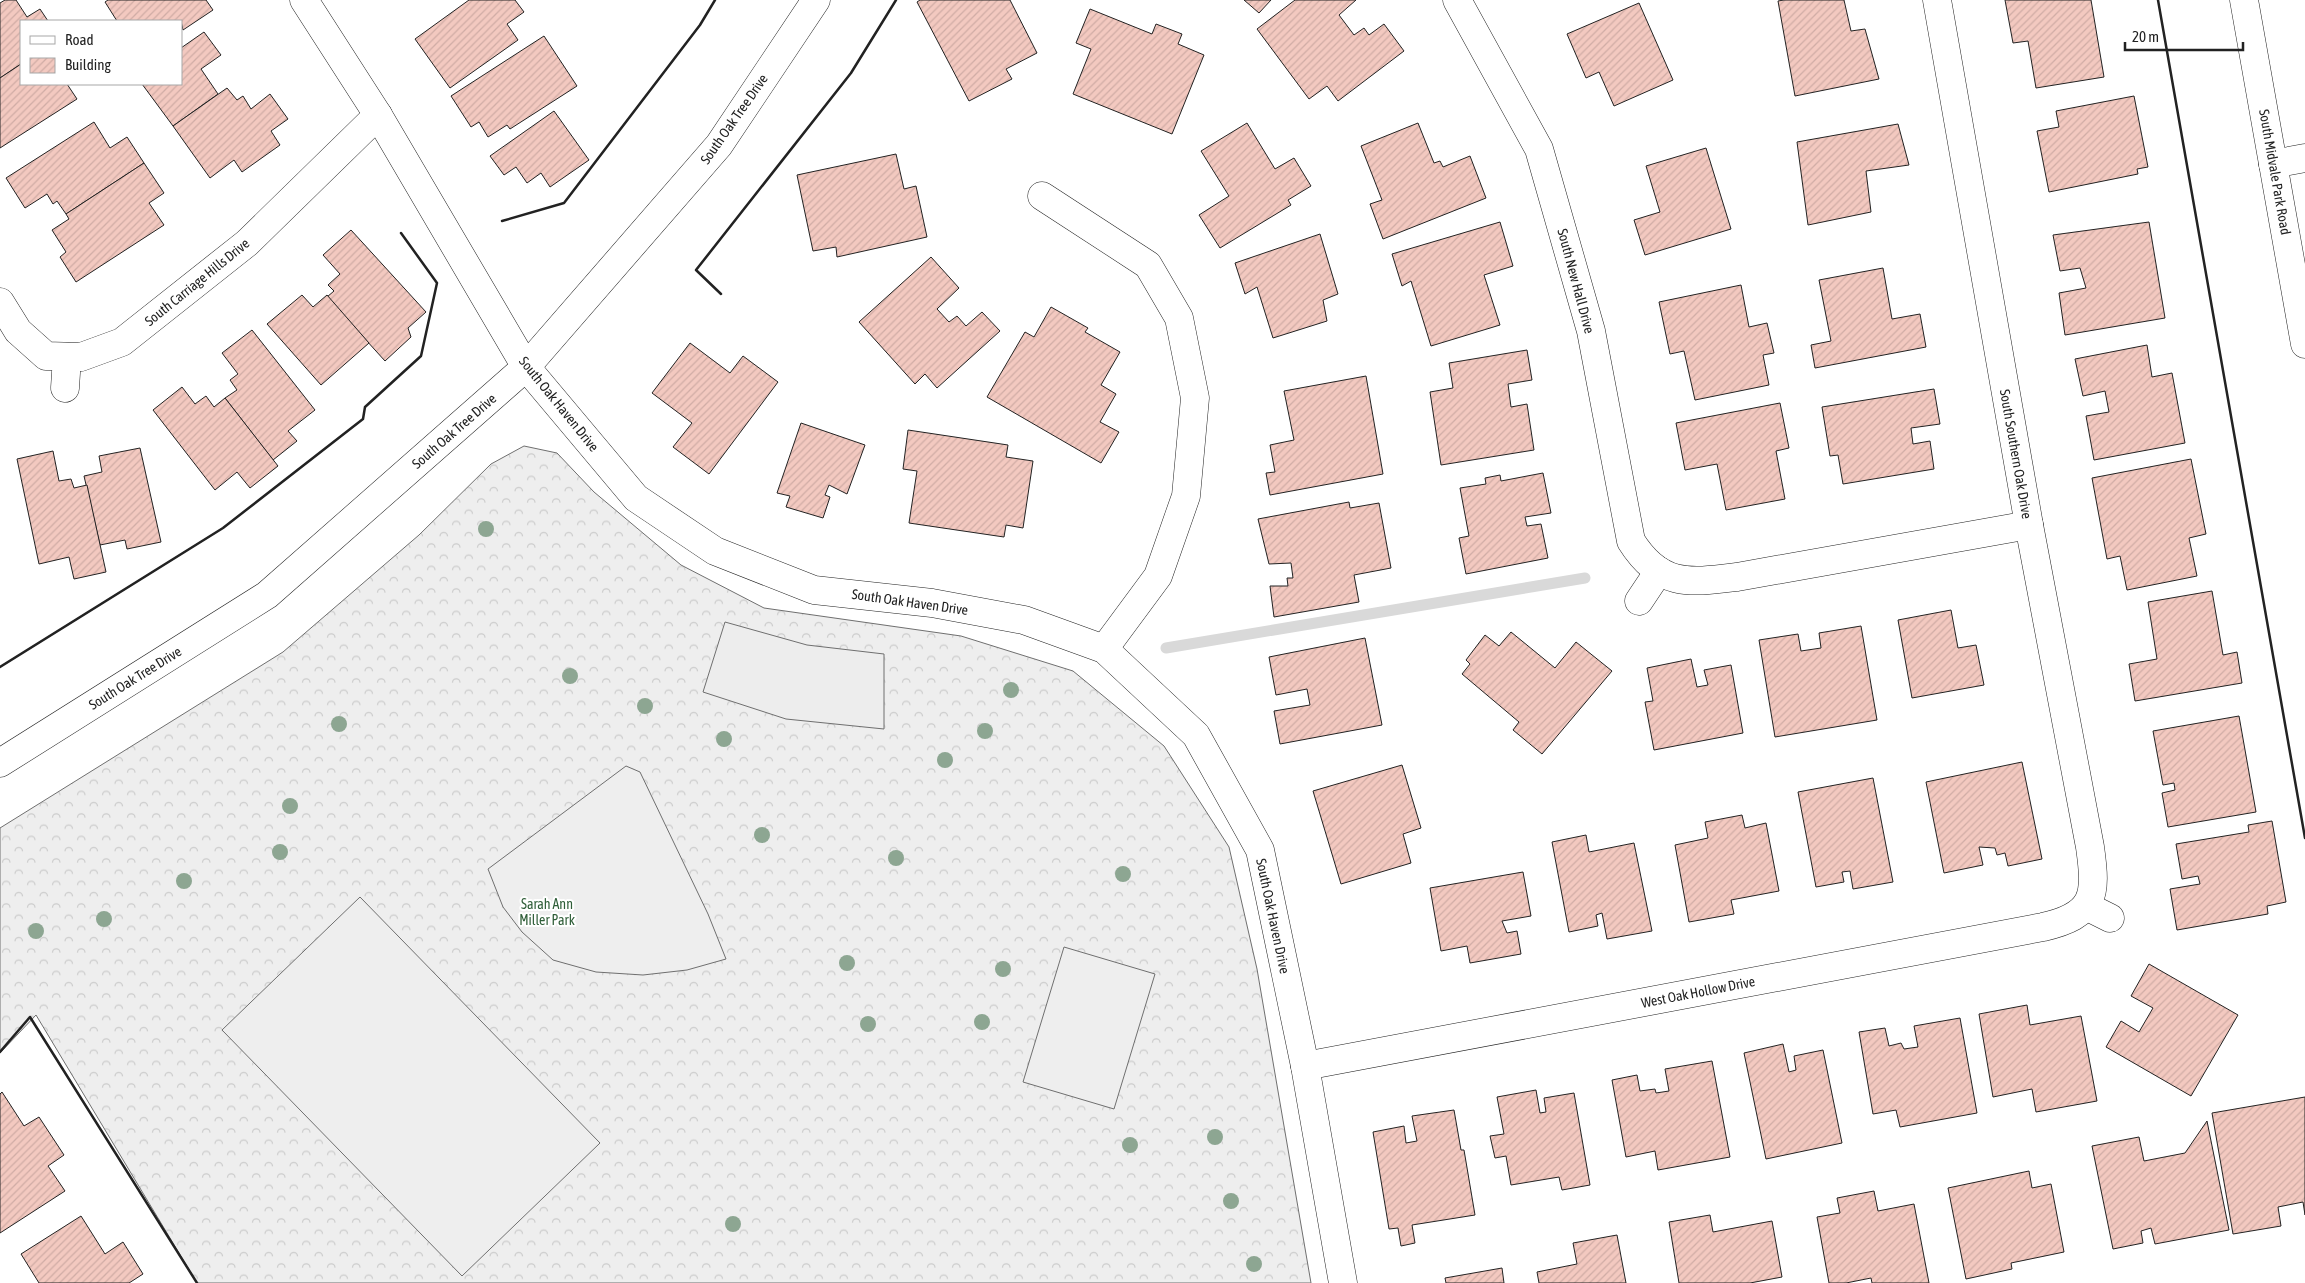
<svg xmlns="http://www.w3.org/2000/svg" width="2305" height="1283" font-family="'Asap Condensed',sans-serif">
<style>
.forest{fill:url(#forest-crowns);stroke:#6f6f6f}
.garden{fill:#eee;stroke:#6f6f6f}
.parking{fill:#ededed;stroke:#6f6f6f}
.lines{fill:none;stroke-linecap:round;stroke-linejoin:round}
.stream{stroke:#d9d9d9;stroke-width:11}
.building{fill:url(#building-hatch);stroke:#222}
.minor-casing{stroke:#222;stroke-width:29}
.tertiary-casing{stroke:#222;stroke-width:29}
.secondary-casing{stroke:#222;stroke-width:29}
.minor{stroke:#fff;stroke-width:28}
.tertiary{stroke:#fff;stroke-width:28}
.secondary{stroke:#fff;stroke-width:28}
.wall{stroke:#222;stroke-width:2.5}
.tree{fill:#8da692}
.labels{text-anchor:middle;stroke-width:4;stroke-linejoin:round;paint-order:stroke}
.street-label{font-size:14px;fill:#222;stroke:#fff}
.park-label{font-size:14px;fill:#2f5e38;stroke:#fff}
</style>
<defs>
<pattern id="forest-crowns" width="20" height="18" patternUnits="userSpaceOnUse" patternTransform="scale(1.25)"><rect width="20" height="18" fill="#eee"/><path d="M2 6a3 3 0 1 1 6 0M12 15a3 3 0 1 1 6 0" fill="none" stroke="#ccc"/></pattern>
<pattern id="building-hatch" width="6" height="6" patternUnits="userSpaceOnUse" patternTransform="scale(1.25)"><rect width="6" height="6" fill="#f3c9c0"/><path d="M-1 1l2-2M0 6l6-6M5 7l2-2" fill="none" stroke="#d0aca5"/></pattern>
</defs>
<rect width="100%" height="100%" fill="#fff"/>
<polygon class="forest" points="524,446 557,453 594,492 681,565 764,608 961,636 1073,671 1164,746 1229,847 1257,969 1311,1283 197,1283 36,1015 0,1053 0,828 283,652 419,535 491,464"/>
<g class="garden">
<polygon points="626,766 640,772 708,914 726,959 687,970 643,975 596,972 553,960 522,932 503,907 488,869"/>
<polygon points="360,897 600,1143 462,1276 222,1030"/>
<polygon points="1064,947 1155,974 1114,1109 1023,1082"/>
</g>
<polygon class="parking" points="725,622 807,645 884,654 884,729 786,719 703,692"/>
<g class="lines">
<polyline class="stream" points="1166,648 1585,578"/>
</g>
<g class="building">
<polygon points="5,0 16,0 27,17 40,9 48,21 21,21 21,64 0,78 0,3"/>
<polygon points="108,0 206,0 213,10 183,30 181,21 117,21 105,2"/>
<polygon points="469,0 515,0 524,12 507,24 518,40 450,88 415,39"/>
<polygon points="920,0 1010,0 1037,53 1006,69 1012,79 969,101 917,2"/>
<polygon points="1244,0 1271,0 1259,13"/>
<polygon points="1295,0 1356,0 1339,15 1354,35 1364,28 1369,35 1384,24 1404,51 1338,101 1327,86 1309,99 1257,29"/>
<polygon points="1784,0 1844,0 1851,31 1865,29 1879,79 1795,96 1778,1"/>
<polygon points="2005,0 2091,0 2104,77 2036,88 2028,41 2013,43"/>
<polygon points="1639,3 1673,80 1614,106 1599,72 1586,78 1567,34"/>
<polygon points="1090,9 1152,34 1156,24 1182,34 1178,44 1204,55 1172,134 1073,94 1091,49 1076,43"/>
<polygon points="204,32 221,55 201,69 218,94 173,126 142,84 181,84 181,48"/>
<polygon points="544,36 577,86 510,129 507,125 488,137 479,122 471,127 451,96"/>
<polygon points="21,64 21,84 67,84 77,99 0,148 0,78"/>
<polygon points="227,88 237,100 243,96 251,109 270,94 288,119 271,131 280,145 242,172 234,160 210,178 173,126"/>
<polygon points="2134,96 2148,167 2137,169 2138,174 2049,192 2037,131 2059,127 2056,111"/>
<polygon points="554,111 589,160 550,187 541,173 527,183 516,167 504,175 490,156"/>
<polygon points="94,122 110,148 127,137 144,163 66,214 57,201 53,204 47,194 25,208 6,178"/>
<polygon points="1247,123 1275,169 1294,158 1311,186 1288,200 1291,205 1220,248 1199,215 1229,196 1201,151"/>
<polygon points="1418,123 1434,163 1440,161 1443,167 1470,156 1486,198 1383,239 1370,204 1382,200 1361,146"/>
<polygon points="1898,124 1909,165 1866,171 1871,212 1808,225 1797,142"/>
<polygon points="1706,148 1731,229 1645,255 1634,220 1660,212 1646,166"/>
<polygon points="896,154 904,189 916,186 927,237 837,257 836,247 813,251 797,175"/>
<polygon points="144,163 164,193 149,203 164,225 76,282 60,257 66,252 52,230 69,219 66,214"/>
<polygon points="1500,222 1513,266 1484,275 1500,325 1431,346 1411,281 1402,286 1392,254"/>
<polygon points="2149,222 2165,318 2065,335 2059,293 2086,288 2080,268 2060,271 2053,235"/>
<polygon points="351,230 426,312 408,328 411,337 385,361 327,297 334,291 328,285 340,274 323,255"/>
<polygon points="1320,234 1338,294 1323,300 1327,321 1273,338 1257,287 1245,294 1235,263"/>
<polygon points="931,257 959,288 937,309 949,322 957,316 966,326 982,312 1000,331 937,388 925,374 915,384 859,322"/>
<polygon points="1883,268 1892,319 1920,314 1926,347 1815,368 1811,345 1831,341 1819,280"/>
<polygon points="1741,285 1749,327 1767,323 1774,353 1763,355 1769,385 1695,400 1684,351 1670,354 1659,302"/>
<polygon points="302,295 313,307 327,295 369,343 321,385 267,324"/>
<polygon points="1051,307 1088,328 1085,332 1120,352 1101,385 1116,394 1100,422 1119,432 1101,463 987,397 1025,332 1034,337"/>
<polygon points="252,330 315,410 288,431 297,441 273,460 225,398 237,390 230,380 238,374 222,353"/>
<polygon points="690,343 730,373 743,356 778,382 709,474 673,447 692,423 652,393"/>
<polygon points="2147,345 2152,377 2172,373 2185,443 2094,460 2086,416 2109,412 2105,391 2083,396 2075,359"/>
<polygon points="1527,350 1532,380 1508,384 1511,407 1527,404 1534,450 1441,465 1430,392 1453,388 1449,363"/>
<polygon points="1366,376 1383,474 1270,495 1266,473 1275,472 1270,445 1294,440 1284,391"/>
<polygon points="182,387 195,404 206,396 214,407 225,398 278,466 250,488 237,472 215,490 153,410"/>
<polygon points="1934,389 1940,424 1911,428 1913,444 1930,441 1934,469 1843,484 1838,455 1830,456 1822,407"/>
<polygon points="1780,403 1789,448 1776,451 1785,499 1726,510 1717,464 1685,470 1676,423"/>
<polygon points="801,423 865,445 847,494 829,485 825,495 830,497 823,518 786,507 790,496 777,493"/>
<polygon points="908,430 1008,445 1006,457 1033,461 1023,528 1006,525 1004,537 909,523 917,471 903,469"/>
<polygon points="140,448 161,542 127,549 125,540 100,545 84,476 102,472 99,456"/>
<polygon points="53,451 59,481 71,479 74,488 87,485 106,572 74,579 69,557 39,564 17,459"/>
<polygon points="2191,459 2206,534 2189,538 2197,576 2127,590 2120,556 2107,559 2092,478"/>
<polygon points="1543,473 1551,513 1525,517 1527,526 1541,524 1548,558 1466,574 1459,538 1469,536 1460,488 1486,484 1485,478 1500,475 1501,481"/>
<polygon points="1349,502 1350,508 1379,503 1391,568 1354,575 1359,602 1274,617 1270,586 1288,586 1287,578 1293,578 1291,563 1269,564 1258,519"/>
<polygon points="2212,591 2223,655 2237,652 2242,683 2135,701 2129,664 2157,659 2148,602"/>
<polygon points="1951,610 1958,648 1976,645 1984,685 1912,698 1898,620"/>
<polygon points="1861,626 1877,720 1775,737 1759,640 1798,634 1801,651 1821,648 1819,633"/>
<polygon points="1511,632 1555,668 1576,642 1612,671 1542,754 1513,730 1519,722 1462,674 1470,664 1466,660 1485,635 1499,646"/>
<polygon points="1365,638 1382,725 1280,744 1274,711 1310,705 1307,689 1276,695 1269,657"/>
<polygon points="1691,659 1697,687 1708,685 1704,670 1731,665 1743,733 1654,750 1645,702 1653,701 1647,668"/>
<polygon points="2239,716 2256,812 2168,827 2162,793 2175,790 2174,783 2163,785 2153,731"/>
<polygon points="2022,762 2042,859 2008,866 2005,853 1997,855 1995,848 1979,847 1983,865 1944,873 1926,782"/>
<polygon points="1402,765 1421,828 1403,834 1411,863 1341,884 1313,791"/>
<polygon points="1873,778 1893,882 1853,889 1850,871 1842,872 1844,882 1816,887 1798,792"/>
<polygon points="1742,815 1745,828 1766,823 1779,891 1731,900 1734,914 1689,922 1675,845 1708,838 1705,822"/>
<polygon points="2272,821 2286,902 2267,906 2268,914 2177,930 2170,889 2200,884 2198,876 2182,879 2176,844 2249,832 2248,825"/>
<polygon points="1586,835 1589,852 1634,843 1652,931 1607,939 1602,913 1596,915 1598,926 1569,932 1552,842"/>
<polygon points="1523,872 1531,916 1502,921 1507,933 1517,931 1521,954 1470,963 1467,946 1441,951 1430,888"/>
<polygon points="2149,964 2238,1015 2191,1096 2106,1047 2121,1021 2139,1032 2153,1008 2131,996"/>
<polygon points="2027,1005 2030,1025 2081,1016 2097,1101 2036,1112 2032,1089 1993,1097 1979,1014"/>
<polygon points="1960,1018 1977,1113 1900,1127 1896,1110 1873,1114 1859,1032 1885,1028 1889,1046 1901,1043 1904,1049 1918,1047 1914,1026"/>
<polygon points="1783,1044 1789,1072 1796,1070 1794,1056 1823,1050 1842,1143 1766,1159 1744,1053"/>
<polygon points="1712,1061 1730,1157 1658,1170 1655,1151 1626,1157 1612,1080 1637,1075 1640,1091 1655,1089 1656,1093 1669,1091 1665,1069"/>
<polygon points="1536,1090 1540,1113 1546,1112 1544,1098 1574,1093 1590,1185 1562,1190 1559,1177 1511,1185 1506,1156 1495,1158 1490,1136 1504,1134 1497,1097"/>
<polygon points="2,1092 24,1126 39,1117 64,1155 48,1166 65,1191 0,1233 0,1094"/>
<polygon points="2305,1097 2305,1215 2303,1202 2278,1207 2281,1226 2233,1234 2212,1113"/>
<polygon points="1454,1110 1461,1150 1464,1150 1475,1215 1412,1225 1415,1243 1401,1246 1398,1228 1389,1229 1373,1132 1404,1126 1406,1143 1417,1141 1412,1116"/>
<polygon points="2207,1121 2229,1230 2155,1244 2151,1228 2141,1231 2143,1243 2113,1249 2092,1146 2139,1137 2144,1161 2185,1153"/>
<polygon points="2029,1171 2032,1188 2051,1184 2064,1252 2011,1263 2012,1269 1966,1279 1948,1188"/>
<polygon points="1874,1191 1878,1211 1914,1204 1929,1283 1872,1283 1871,1278 1846,1283 1829,1283 1817,1217 1840,1213 1837,1198"/>
<polygon points="1710,1215 1713,1232 1772,1221 1782,1277 1750,1283 1679,1283 1669,1222"/>
<polygon points="81,1216 105,1254 123,1242 143,1274 129,1283 39,1283 21,1254"/>
<polygon points="1617,1235 1626,1283 1539,1283 1537,1272 1577,1264 1573,1243"/>
<polygon points="1502,1268 1504,1283 1446,1283 1445,1278"/>
</g>
<g class="lines">
<g class="minor-casing">
<g id="minor">
<polyline points="304,0 378,115 526,367 636,498 715,551 814,590 932,603 1024,620 1104,649 1196,735 1260,850 1305,1066 1343,1283"/>
<path d="M1457,0l82,149 52,182 40,210c29,46 57,42 106,36l292,-52"/>
<polyline points="2273,164 2305,158"/>
<polyline points="1042,196 1148,265 1179,318 1195,398 1186,496 1158,576 1104,649"/>
<polyline points="0,302 18,331 46,356 81,357 122,342 247,243 378,115"/>
<polyline points="65,388 67,357"/>
<polyline points="1639,601 1659,571"/>
<polyline points="2086,906 2110,918"/>
<path d="M1305,1066l738,-139c52,-12 54,-31 47,-80l-61,-322 -92,-525"/>
</g>
</g>
<g class="tertiary-casing">
<polyline id="tertiary" points="0,763 267,595 526,367 719,145 816,0"/>
</g>
<g class="secondary-casing">
<polyline id="secondary" points="2244,0 2305,344"/>
</g>
<use href="#minor" class="minor"/>
<use href="#tertiary" class="tertiary"/>
<use href="#secondary" class="secondary"/>
<g class="wall">
<polyline points="2158,0 2305,838"/>
<polyline points="502,221 564,203 700,25 715,0"/>
<polyline points="721,294 696,270 851,73 896,0"/>
<polyline points="0,667 223,528 363,419 365,407 421,356 437,283 401,233"/>
<polyline points="0,1052 30,1017 197,1283"/>
</g>
</g>
<g class="tree">
<circle cx="486" cy="529" r="8"/>
<circle cx="570" cy="676" r="8"/>
<circle cx="1011" cy="690" r="8"/>
<circle cx="645" cy="706" r="8"/>
<circle cx="339" cy="724" r="8"/>
<circle cx="985" cy="731" r="8"/>
<circle cx="724" cy="739" r="8"/>
<circle cx="945" cy="760" r="8"/>
<circle cx="290" cy="806" r="8"/>
<circle cx="762" cy="835" r="8"/>
<circle cx="280" cy="852" r="8"/>
<circle cx="896" cy="858" r="8"/>
<circle cx="1123" cy="874" r="8"/>
<circle cx="184" cy="881" r="8"/>
<circle cx="104" cy="919" r="8"/>
<circle cx="36" cy="931" r="8"/>
<circle cx="847" cy="963" r="8"/>
<circle cx="1003" cy="969" r="8"/>
<circle cx="982" cy="1022" r="8"/>
<circle cx="868" cy="1024" r="8"/>
<circle cx="1215" cy="1137" r="8"/>
<circle cx="1130" cy="1145" r="8"/>
<circle cx="1231" cy="1201" r="8"/>
<circle cx="733" cy="1224" r="8"/>
<circle cx="1254" cy="1264" r="8"/>
</g>
<g class="labels">
<g class="street-label">
<text transform="translate(734 119) rotate(-55)" y="5">South Oak Tree Drive</text>
<text transform="translate(2275 172) rotate(80)" y="5">South Midvale Park Road</text>
<text transform="translate(1576 281) rotate(75)" y="5">South New Hall Drive</text>
<text transform="translate(197 282) rotate(-39)" y="5">South Carriage Hills Drive</text>
<text transform="translate(559 404) rotate(51)" y="5">South Oak Haven Drive</text>
<text transform="translate(454 431) rotate(-41)" y="5">South Oak Tree Drive</text>
<text transform="translate(2016 454) rotate(80)" y="5">South Southern Oak Drive</text>
<text transform="translate(910 602) rotate(8)" y="5">South Oak Haven Drive</text>
<text transform="translate(135 678) rotate(-32)" y="5">South Oak Tree Drive</text>
<text transform="translate(1273 916) rotate(78)" y="5">South Oak Haven Drive</text>
<text transform="translate(1698 992) rotate(-11)" y="5">West Oak Hollow Drive</text>
</g>
<g class="park-label">
<text x="547" y="909">Sarah Ann<tspan x="547" dy="16">Miller Park</tspan></text>
</g>
</g>
<rect x="20" y="20" width="162" height="65" fill="#ffffff" stroke="#a7a7a7"/>
<rect x="30" y="36" width="25" height="8" fill="#ffffff" stroke="#a7a7a7"/>
<text x="65" y="45" font-size="15" fill="#222222">Road</text>
<rect x="30" y="58" width="25" height="15" fill="url(#building-hatch)" stroke="#a7a7a7"/>
<text x="65" y="70" font-size="15" fill="#222222">Building</text>
<path d="M2125 42v8h118v-8" fill="none" stroke="#222222" stroke-width="2.5"/>
<text x="2132" y="42" font-size="15" fill="#222222" stroke="#ffffff" stroke-width="4" paint-order="stroke">20 m</text>
</svg>
